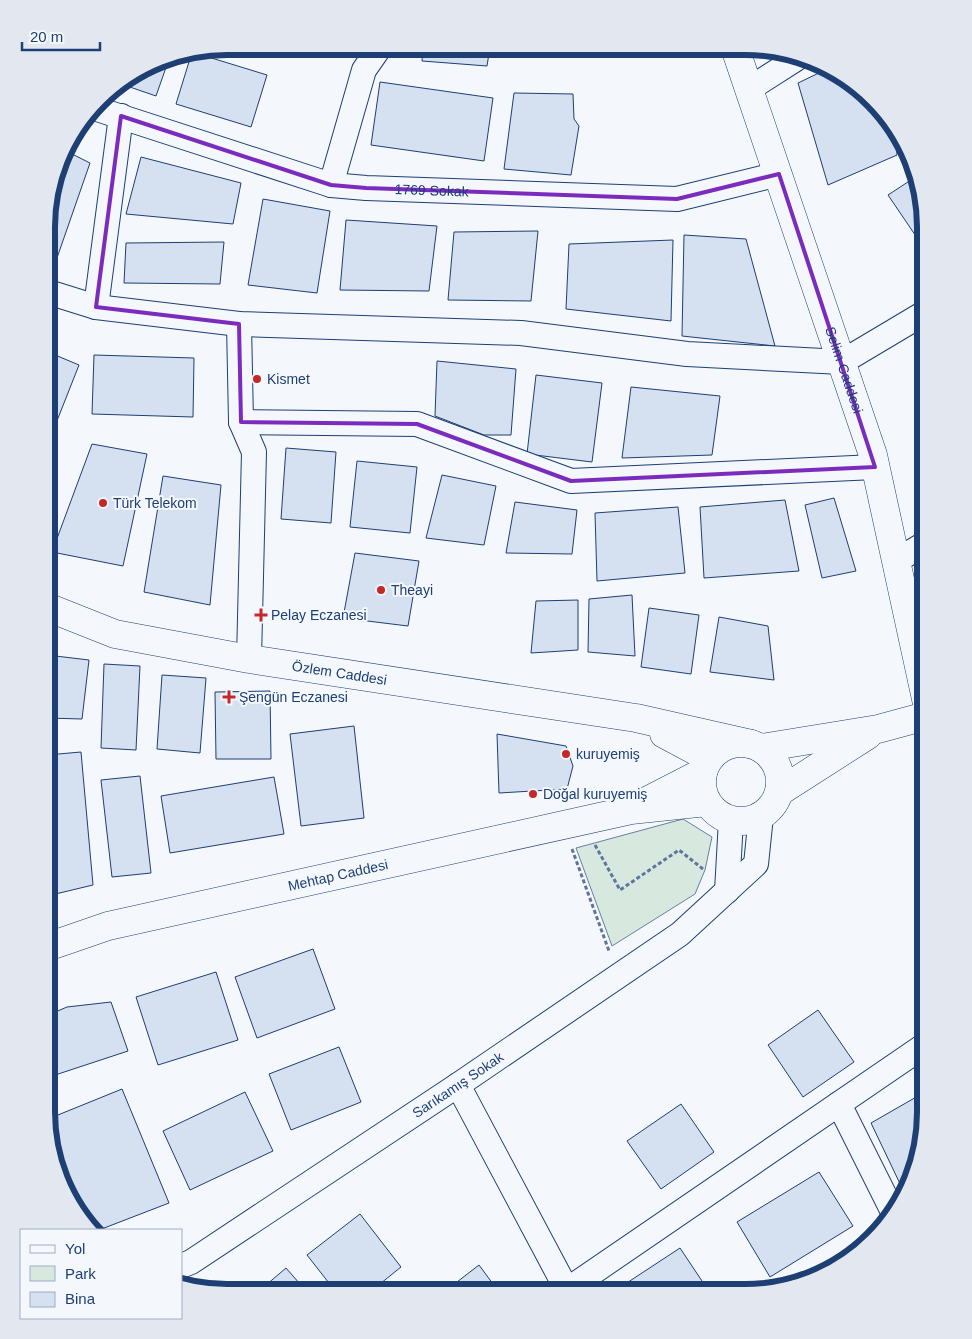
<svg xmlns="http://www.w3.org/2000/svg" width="972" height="1339" font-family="Helvetica,sans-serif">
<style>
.park{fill:#d7e8df;stroke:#687fa3}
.building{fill:#d5e0f0;stroke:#1d3f73}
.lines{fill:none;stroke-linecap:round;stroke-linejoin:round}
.minor-casing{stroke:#1d3f73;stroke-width:26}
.tertiary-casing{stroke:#1d3f73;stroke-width:29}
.secondary-casing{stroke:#1d3f73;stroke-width:29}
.path{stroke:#5e769c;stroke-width:3;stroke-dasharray:4 2.5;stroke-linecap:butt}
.minor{stroke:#f4f7fb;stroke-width:24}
.tertiary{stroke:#f4f7fb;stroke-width:28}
.secondary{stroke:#f4f7fb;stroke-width:28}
.marked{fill:none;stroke:#7b2cbf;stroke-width:4;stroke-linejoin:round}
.poi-dot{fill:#c62828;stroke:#f4f7fb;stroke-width:2}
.labels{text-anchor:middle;stroke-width:4;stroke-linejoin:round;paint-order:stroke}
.street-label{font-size:14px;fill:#1d3f73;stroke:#f4f7fb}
.poi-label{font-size:14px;fill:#1d3f73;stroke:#f4f7fb;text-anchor:start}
.rim{fill:none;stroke:#1d3f73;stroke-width:6}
</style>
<rect width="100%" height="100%" fill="#f4f7fb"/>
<polygon class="park" points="683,819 712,837 705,870 695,894 612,946 576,848"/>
<g class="building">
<polygon points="423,47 490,47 487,66 422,61"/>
<polygon points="192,52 267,75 251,127 176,104"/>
<polygon points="170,56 156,96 121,84 169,56"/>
<polygon points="823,71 855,84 896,137 897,155 828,185 798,83"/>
<polygon points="380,82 493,98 484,161 371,145"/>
<polygon points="514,93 573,94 574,119 579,126 571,175 504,169"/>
<polygon points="66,151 90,163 50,278 48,277 48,203"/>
<polygon points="141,157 241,183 233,224 126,214"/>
<polygon points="914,178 926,227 926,251 888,195"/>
<polygon points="263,199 330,211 317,293 248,285"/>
<polygon points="346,220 437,226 429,291 340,290"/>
<polygon points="538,231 531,301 448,300 454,232"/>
<polygon points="684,235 746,239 775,346 682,336"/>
<polygon points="673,240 671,321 566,309 569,244"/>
<polygon points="224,242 220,284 124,283 126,243"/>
<polygon points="48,352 79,365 51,436 47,435"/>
<polygon points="94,355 194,358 193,417 92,414"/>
<polygon points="437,361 516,369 511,435 484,435 435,416"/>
<polygon points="536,375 602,383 592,462 527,454"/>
<polygon points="631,387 720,396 712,455 622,458"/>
<polygon points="92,444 147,454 123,566 52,552"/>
<polygon points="286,448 336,452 331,523 281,519"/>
<polygon points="357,461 417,467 410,533 350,527"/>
<polygon points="47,463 52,465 47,478"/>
<polygon points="442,475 496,486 484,545 426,538"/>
<polygon points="163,476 221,485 210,605 144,592"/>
<polygon points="834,498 856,571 822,578 805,505"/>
<polygon points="785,500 799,571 704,578 700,507"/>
<polygon points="515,502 577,510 572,554 506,553"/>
<polygon points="678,507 685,573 597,581 595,513"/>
<polygon points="355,553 419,561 408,626 343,618"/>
<polygon points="632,595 635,656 588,652 589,599"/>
<polygon points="578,600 578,650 531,653 536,601"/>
<polygon points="649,608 699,615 691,674 641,667"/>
<polygon points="719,617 768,626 774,680 710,672"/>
<polygon points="47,655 89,660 82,719 47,718"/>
<polygon points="104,664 140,666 136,750 101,748"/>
<polygon points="162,675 206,678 200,753 157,749"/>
<polygon points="270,691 271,759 216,759 215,692"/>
<polygon points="354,726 364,818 301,826 290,734"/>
<polygon points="497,734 566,746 573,766 567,789 499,793"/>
<polygon points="81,752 93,885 47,896 47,755"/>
<polygon points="140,776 151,873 112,877 101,780"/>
<polygon points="274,777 284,834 170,853 161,796"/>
<polygon points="313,949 335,1009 257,1038 235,977"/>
<polygon points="216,972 238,1040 158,1065 136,997"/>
<polygon points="111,1002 128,1051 46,1078 46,1016 67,1007"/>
<polygon points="818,1010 854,1062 803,1097 768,1045"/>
<polygon points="339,1047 361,1102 291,1130 269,1074"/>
<polygon points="122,1089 169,1203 99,1230 65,1191 48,1119"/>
<polygon points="245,1092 273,1151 190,1190 163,1131"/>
<polygon points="925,1092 925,1124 903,1190 871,1123"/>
<polygon points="681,1104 714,1152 661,1189 627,1141"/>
<polygon points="819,1172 853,1226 770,1277 737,1222"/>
<polygon points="360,1214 401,1267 370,1292 336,1292 307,1255"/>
<polygon points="857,1242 858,1245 824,1274 798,1280"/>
<polygon points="680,1248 710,1293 613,1292"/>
<polygon points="479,1265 499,1292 444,1292"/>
<polygon points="286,1268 307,1292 259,1291"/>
</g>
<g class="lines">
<g class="minor-casing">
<g id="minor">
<polyline points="749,89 796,59"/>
<path id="s1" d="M94,108l237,77 35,3 311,11 102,-25"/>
<polyline points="331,185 364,70 380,47"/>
<polyline points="48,292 96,307 239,324 521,333 687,354 842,362 926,312"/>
<polyline points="96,307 121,116"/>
<polyline points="239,324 241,422 254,452 249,659"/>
<polyline points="241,422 417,424 571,481 875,467"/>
<polyline points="896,561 926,543"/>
<polyline points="727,891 731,820"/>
<polyline points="458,1085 568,1292"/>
<polyline points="839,1104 894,1214"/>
<path id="s2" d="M181,1266l10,-4 267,-177 222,-151 76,-70 5,-48"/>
<polyline points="567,1290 925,1045"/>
</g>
</g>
<g class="tertiary-casing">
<g id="tertiary">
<path id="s3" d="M47,607l68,27 134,25 387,59 115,26"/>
<polyline points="664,734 709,758"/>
</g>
</g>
<g class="secondary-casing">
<g id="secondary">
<path id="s4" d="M735,48l138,407 53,244"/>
<circle cx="741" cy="782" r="39"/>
<polyline points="761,748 878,729 926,716"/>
<polyline points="779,792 868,735"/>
<polyline points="643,803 703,772"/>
<path id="s5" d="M47,947l61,-21 523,-116 76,-8"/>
</g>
</g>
<g class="path">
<polyline points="595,845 620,890 679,850 703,869"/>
<polyline points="572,849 609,951"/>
</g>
<use href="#minor" class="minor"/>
<use href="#tertiary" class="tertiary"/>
<use href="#secondary" class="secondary"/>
</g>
<path class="marked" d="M121,116l210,69 35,3 311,11 102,-25 96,293 -304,14 -154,-57 -176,-2 -2,-98 -143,-17z"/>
<g class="poi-dot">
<circle cx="257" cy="379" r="5"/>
<circle cx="103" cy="503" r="5"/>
<circle cx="381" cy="590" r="5"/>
<path d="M258.5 607.5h5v5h5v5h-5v5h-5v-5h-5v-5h5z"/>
<path d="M226.5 689.5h5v5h5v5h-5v5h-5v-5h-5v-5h5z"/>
<circle cx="566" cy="754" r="5"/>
<circle cx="533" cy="794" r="5"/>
</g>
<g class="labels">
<g class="street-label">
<text dy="5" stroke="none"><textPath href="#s1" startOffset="350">1769 Sokak</textPath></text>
<text dy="5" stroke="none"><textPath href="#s4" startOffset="340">Selim Caddesi</textPath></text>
<text dy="5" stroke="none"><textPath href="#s3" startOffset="301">Özlem Caddesi</textPath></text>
<text dy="5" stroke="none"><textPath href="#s5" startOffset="300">Mehtap Caddesi</textPath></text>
<text dy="5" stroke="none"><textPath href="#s2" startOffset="331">Sarıkamış Sokak</textPath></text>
</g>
<g class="poi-label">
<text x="267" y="384">Kismet</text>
<text x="113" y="508">Türk Telekom</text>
<text x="391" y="595">Theayi</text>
<text x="271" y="620">Pelay Eczanesi</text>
<text x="239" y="702">Şengün Eczanesi</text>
<text x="576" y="759">kuruyemiş</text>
<text x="543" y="799">Doğal kuruyemiş</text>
</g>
</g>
<path d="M0 0H972V1339H0ZM227 55H745A172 172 0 0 1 917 227V1112A172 172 0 0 1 745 1284H227A172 172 0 0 1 55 1112V227A172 172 0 0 1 227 55Z" fill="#e3e8f0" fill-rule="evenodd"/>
<path class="rim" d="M227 55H745A172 172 0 0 1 917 227V1112A172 172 0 0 1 745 1284H227A172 172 0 0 1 55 1112V227A172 172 0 0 1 227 55Z"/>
<rect x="20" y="1229" width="162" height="90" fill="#f4f7fb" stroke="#9eadc5"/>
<rect x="30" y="1245" width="25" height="8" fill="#f4f7fb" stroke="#9eadc5"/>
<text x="65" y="1254" font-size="15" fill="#1d3f73">Yol</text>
<rect x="30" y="1266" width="25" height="15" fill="#d7e8df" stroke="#9eadc5"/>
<text x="65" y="1279" font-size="15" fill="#1d3f73">Park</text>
<rect x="30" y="1292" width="25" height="15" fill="#d5e0f0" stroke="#9eadc5"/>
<text x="65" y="1304" font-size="15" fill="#1d3f73">Bina</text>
<path d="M22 42v8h78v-8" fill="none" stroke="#1d3f73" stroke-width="2.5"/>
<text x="30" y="42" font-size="15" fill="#1d3f73" stroke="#f4f7fb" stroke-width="4" paint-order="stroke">20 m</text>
</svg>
